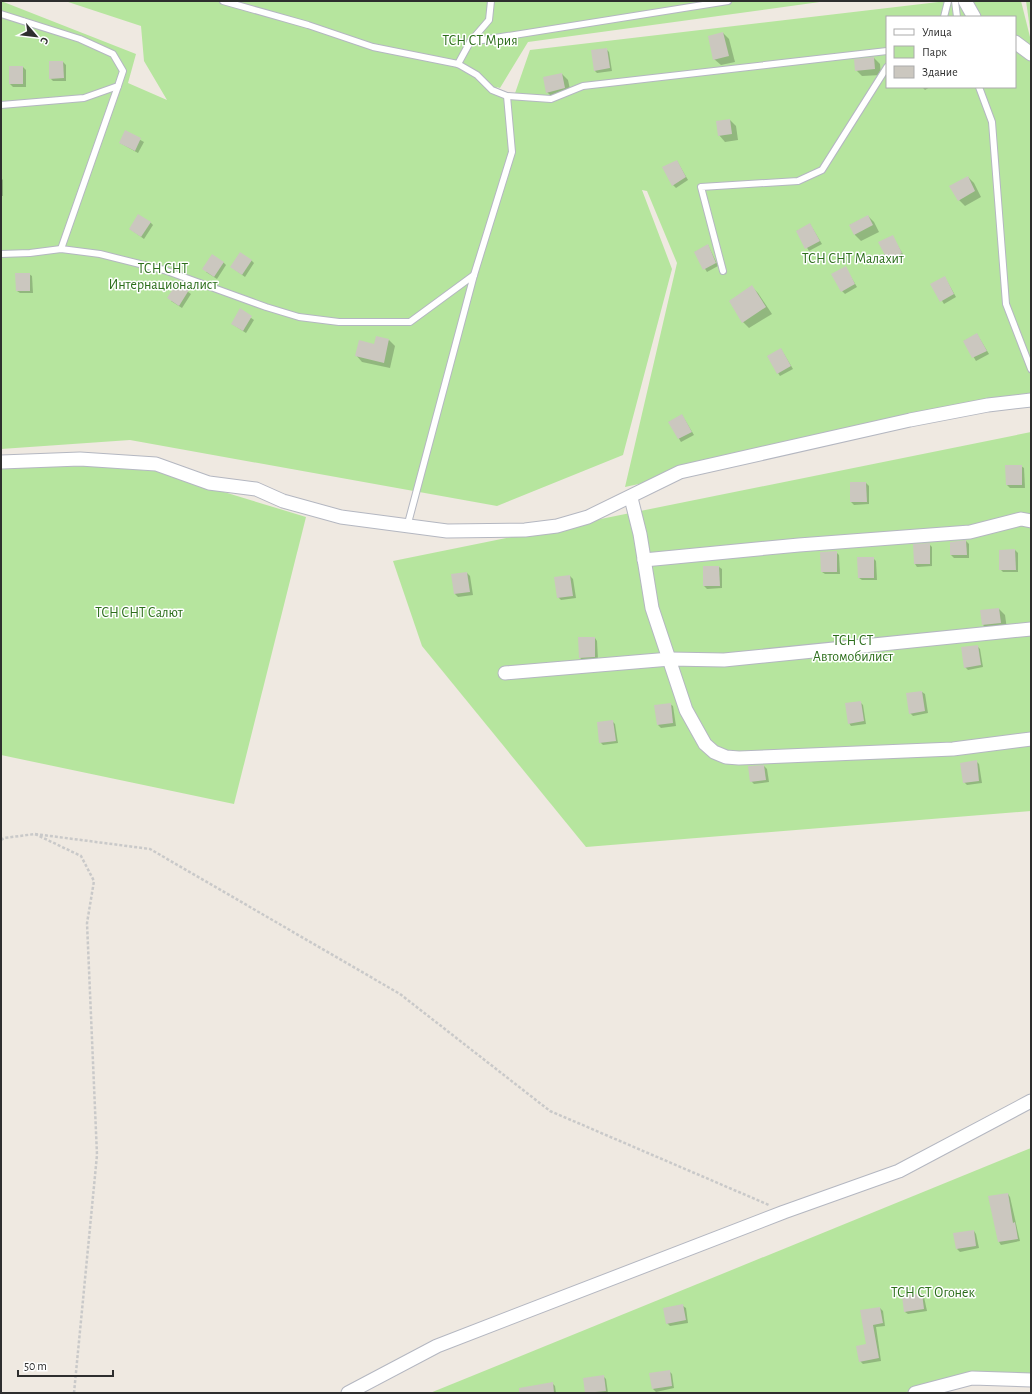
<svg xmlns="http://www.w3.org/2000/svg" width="1032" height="1394" font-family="'Alegreya Sans',sans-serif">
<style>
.green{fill:#b6e59e;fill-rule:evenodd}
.shadow{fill:#0003}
.building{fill:#cbc7bf}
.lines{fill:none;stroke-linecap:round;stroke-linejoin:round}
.lane-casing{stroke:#b4b7c1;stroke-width:8}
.street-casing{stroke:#b4b7c1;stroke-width:15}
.path{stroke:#c9c9c9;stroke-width:2.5;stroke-dasharray:3 2;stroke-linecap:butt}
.lane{stroke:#fff;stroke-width:6}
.street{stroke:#fff;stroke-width:13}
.labels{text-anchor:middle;stroke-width:3;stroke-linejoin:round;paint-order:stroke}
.park-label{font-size:14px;fill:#2c6e1b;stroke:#fff}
</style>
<rect width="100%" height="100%" fill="#efe9e1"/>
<g class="green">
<path d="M1,1l135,53 -8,29 39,17 -23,-39 -3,-35 -76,-25h762l-299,41 -28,46 -4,-1 17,12 17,-49 417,-49h74l10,40v358l-406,88 52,-224 -30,-72 -5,-1 30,79 -49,186 -126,51 -367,-66 -129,9zM887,17h128v70h-128z"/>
<polygon points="1026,1 1031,1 1030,29"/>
<polygon points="1031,432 1031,811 586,847 422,646 393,561"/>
<polygon points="85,466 155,471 306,517 234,804 1,755 1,468"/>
<polygon points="1031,1148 1031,1379 896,1393 430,1393"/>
</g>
<g class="shadow">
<polygon points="723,33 729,39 735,62 721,65 714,59"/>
<polygon points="606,49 609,52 612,71 597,73 594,70"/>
<polygon points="874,58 880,64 881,75 862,76 856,70 855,60"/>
<polygon points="63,62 66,65 66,81 53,81 50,78"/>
<polygon points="23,67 26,70 26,87 13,87 10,84"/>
<polygon points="562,74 568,80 571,94 553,98 547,92"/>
<polygon points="922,87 930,87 925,90"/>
<polygon points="730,120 736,126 738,140 725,142 719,135"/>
<polygon points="126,132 144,142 138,153 120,143"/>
<polygon points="677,161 688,180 676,188 673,185"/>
<polygon points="968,177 974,183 981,197 965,206 959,200"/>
<polygon points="1,178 3,180 3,196 1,196"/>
<polygon points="868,216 874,222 879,232 861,241 855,235 850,225"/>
<polygon points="150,222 153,225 144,239 130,229"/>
<polygon points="810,224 822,244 809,251 797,231"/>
<polygon points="892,236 904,256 892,263 889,260"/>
<polygon points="708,245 718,266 707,272 695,252"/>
<polygon points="251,260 254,263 245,277 234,269"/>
<polygon points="223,262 226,265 217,279 206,272"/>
<polygon points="845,267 857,287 845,294 842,291"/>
<polygon points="29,274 32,276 33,293 20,293 17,291"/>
<polygon points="947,281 956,297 944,304 932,285"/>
<polygon points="177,284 191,294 182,308 171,301"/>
<polygon points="752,287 758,293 772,314 749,328 743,322"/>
<polygon points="240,310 254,320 246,333 232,324"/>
<polygon points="977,334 989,354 976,361 964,341"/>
<polygon points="389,340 395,346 390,368 362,362 356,355"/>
<polygon points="781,349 793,369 780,376 778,373"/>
<polygon points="682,415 694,435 681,442 669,422"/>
<polygon points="1021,466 1024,468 1025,488 1010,488 1007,485"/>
<polygon points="866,483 869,486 869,504 854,505 851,502"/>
<polygon points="966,541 969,544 969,558 954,558 951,555"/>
<polygon points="929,544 932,547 932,566 917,567 915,564"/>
<polygon points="1015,550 1018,553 1018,572 1003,572 1000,569"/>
<polygon points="836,552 839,555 840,574 825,574 822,572"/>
<polygon points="873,558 876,561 877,580 862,580 859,578"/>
<polygon points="719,567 722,569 722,588 707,589 704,586"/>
<polygon points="467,573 470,576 473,595 458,597 455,594 452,575"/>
<polygon points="570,576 573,579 576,598 561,600 558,597"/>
<polygon points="999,609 1005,615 1007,629 989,631 983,625"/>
<polygon points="595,638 597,641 598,660 583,660 580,658"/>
<polygon points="977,646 980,649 983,667 968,670 965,667"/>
<polygon points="922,692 925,694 928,713 913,716 910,713 907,694"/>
<polygon points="860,702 863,705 866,724 851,726 849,723"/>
<polygon points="670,704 673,706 676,726 661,728 658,725"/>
<polygon points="612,721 615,724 618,743 603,745 600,742"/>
<polygon points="976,761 979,764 982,783 967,785 964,782"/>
<polygon points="764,766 767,769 769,782 754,784 751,781"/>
<polygon points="1008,1194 1010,1197 1020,1241 1001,1245 999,1242"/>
<polygon points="974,1231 976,1234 979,1248 960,1252 957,1249"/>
<polygon points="922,1294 924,1297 927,1311 908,1314 905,1312"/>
<polygon points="683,1306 686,1308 688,1323 670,1326 667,1323"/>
<polygon points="880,1308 883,1311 885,1326 876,1327 881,1361 863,1364 860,1361 867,1345 862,1311"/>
<polygon points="669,1371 672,1374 674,1388 656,1392 653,1389"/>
<polygon points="603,1376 606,1379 608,1393 586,1393 584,1379"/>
<polygon points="552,1383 555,1386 556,1393 535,1393"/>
</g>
<g class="building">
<polygon points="723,32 729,56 713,60 708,36"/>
<polygon points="607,48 610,68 594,71 591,50"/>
<polygon points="874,57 875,69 855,71 854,59"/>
<polygon points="49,61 63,61 64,78 49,79"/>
<rect x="9" y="66" width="14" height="18"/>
<polygon points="562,73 565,88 546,93 543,77"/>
<polygon points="730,119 732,134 718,136 716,121"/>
<polygon points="125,130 141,138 135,151 119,143"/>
<polygon points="677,160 686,177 672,186 662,167"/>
<polygon points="968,176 975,191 958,201 949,186"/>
<polygon points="138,214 151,222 141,237 129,229"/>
<polygon points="868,215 873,225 854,235 849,225"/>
<polygon points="810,223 820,241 805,249 796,231"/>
<polygon points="893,235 902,253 888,261 878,242"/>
<polygon points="708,244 716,263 703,270 694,252"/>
<polygon points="240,252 252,260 242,275 230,267"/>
<polygon points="212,254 224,262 214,277 202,269"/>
<polygon points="846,266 855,284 841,292 831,274"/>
<polygon points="15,273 30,273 30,291 16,291"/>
<polygon points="945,276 954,294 940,302 930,284"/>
<polygon points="177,283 189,290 179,306 167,298"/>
<polygon points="752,285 766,307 742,323 729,301"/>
<polygon points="240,308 252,316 243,331 231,324"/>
<polygon points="977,333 987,351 972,358 963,341"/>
<polygon points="376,336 389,339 384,363 355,356 359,340 374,344"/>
<polygon points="781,348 791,366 777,374 767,356"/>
<polygon points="682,414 692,432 678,439 668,422"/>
<polygon points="1005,465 1022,465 1022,485 1006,485"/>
<polygon points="850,482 866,482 867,502 850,502"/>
<polygon points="966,540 967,555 950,555 950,542"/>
<polygon points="930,543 930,564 914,564 913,544"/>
<polygon points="1015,549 1016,570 999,570 999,550"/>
<polygon points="837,551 837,572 821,572 820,552"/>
<polygon points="857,557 874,557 874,578 858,578"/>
<polygon points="703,566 719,566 720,586 703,586"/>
<polygon points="467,572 470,592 454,594 451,574"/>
<polygon points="570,575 573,596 557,598 554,577"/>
<polygon points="999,608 1001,623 982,625 980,610"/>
<polygon points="578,637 595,637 595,657 579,658"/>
<polygon points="978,645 981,665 964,668 961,647"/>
<polygon points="922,691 925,711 909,714 906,693"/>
<polygon points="861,701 864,721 848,724 845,703"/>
<polygon points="671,703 673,723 657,725 654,705"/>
<polygon points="613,720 616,741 599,743 597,722"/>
<polygon points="977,760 979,781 963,783 960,763"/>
<polygon points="764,765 766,780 750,782 748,766"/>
<polygon points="1008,1193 1013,1223 1015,1222 1018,1239 998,1242 988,1196"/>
<polygon points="974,1230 976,1246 956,1249 953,1233"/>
<polygon points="922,1293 924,1309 904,1312 902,1296"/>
<polygon points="683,1304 686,1320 666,1324 663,1308"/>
<polygon points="880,1307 883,1323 873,1325 879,1358 859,1362 856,1346 866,1344 860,1310"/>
<polygon points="670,1370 672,1386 652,1389 649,1373"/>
<polygon points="604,1375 606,1391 585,1393 583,1378"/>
<polygon points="553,1382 554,1393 519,1393 519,1388"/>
</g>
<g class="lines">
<g class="lane-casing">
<g id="lane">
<polyline points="223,1 308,25 373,47 458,64 477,75 492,90 507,96 551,99 583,86 887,51"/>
<polyline points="955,1 957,17"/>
<polyline points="1,14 80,39 113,54 123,71 118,86 84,98 1,105"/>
<polyline points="944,17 948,1"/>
<polyline points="470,42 728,1"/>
<polyline points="458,64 470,42 489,20 491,1"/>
<polyline points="979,87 992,122 1006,304 1031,369"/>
<polyline points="61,249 118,86"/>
<polyline points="1,254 30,253 61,249 100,254 164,270 266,307 299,317 339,322 410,322 474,275"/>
<polyline points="723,271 701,187 798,181 822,170 887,67"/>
<polyline points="407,527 474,275 512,152 507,96"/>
</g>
</g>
<g class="street-casing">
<g id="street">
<polyline points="965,1 974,17"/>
<polyline points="1015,42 1031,54"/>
<polyline points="1,462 80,459 156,464 209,483 256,489 283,501 341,517 447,531 525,530 557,526 588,517 680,472 910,420 988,405 1031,400"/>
<polyline points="631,498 640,534 652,608 686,710 705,744 714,752 726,757 739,758 953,749 1031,739"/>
<polyline points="644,560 799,545 970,532 1021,519 1031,521"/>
<polyline points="505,673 670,659 724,660 1031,629"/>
<polyline points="348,1393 437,1346 784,1212 899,1171 1031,1101"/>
<polyline points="915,1393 972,1378 1031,1380"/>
</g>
</g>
<g class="path">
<polyline points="35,834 150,849 400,994 550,1111 769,1205"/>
<polyline points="1,840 4,838 35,834 81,856 94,881 87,923 97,1155 74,1393"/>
</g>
<use href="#lane" class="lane"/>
<use href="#street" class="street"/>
</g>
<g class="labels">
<g class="park-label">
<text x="480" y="45">ТСН СТ Мрия</text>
<text x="853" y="263">ТСН СНТ Малахит</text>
<text x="163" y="273">ТСН СНТ<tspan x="163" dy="16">Интернационалист</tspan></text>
<text x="139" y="617">ТСН СНТ Салют</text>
<text x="853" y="645">ТСН СТ<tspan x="853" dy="16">Автомобилист</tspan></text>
<text x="933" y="1297">ТСН СТ Огонек</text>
</g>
</g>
<rect width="1032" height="1394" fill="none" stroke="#2e2e2e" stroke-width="4"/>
<rect x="886" y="16" width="130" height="72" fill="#ffffff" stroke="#ababab"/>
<rect x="894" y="29" width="20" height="6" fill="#ffffff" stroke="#ababab"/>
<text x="922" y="36" font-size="12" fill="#2e2e2e">Улица</text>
<rect x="894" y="46" width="20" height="12" fill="#b6e59e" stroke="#ababab"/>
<text x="922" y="56" font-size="12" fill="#2e2e2e">Парк</text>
<rect x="894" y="66" width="20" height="12" fill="#cbc7bf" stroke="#ababab"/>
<text x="922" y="76" font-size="12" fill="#2e2e2e">Здание</text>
<g transform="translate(36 36) rotate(118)" stroke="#ffffff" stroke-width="3" paint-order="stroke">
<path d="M0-3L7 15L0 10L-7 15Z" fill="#2e2e2e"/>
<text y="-6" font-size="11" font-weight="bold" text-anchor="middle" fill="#2e2e2e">С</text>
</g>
<path d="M18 1370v6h95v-6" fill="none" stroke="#2e2e2e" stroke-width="2"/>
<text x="24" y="1370" font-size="12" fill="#2e2e2e" stroke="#ffffff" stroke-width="3" paint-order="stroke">50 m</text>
</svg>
